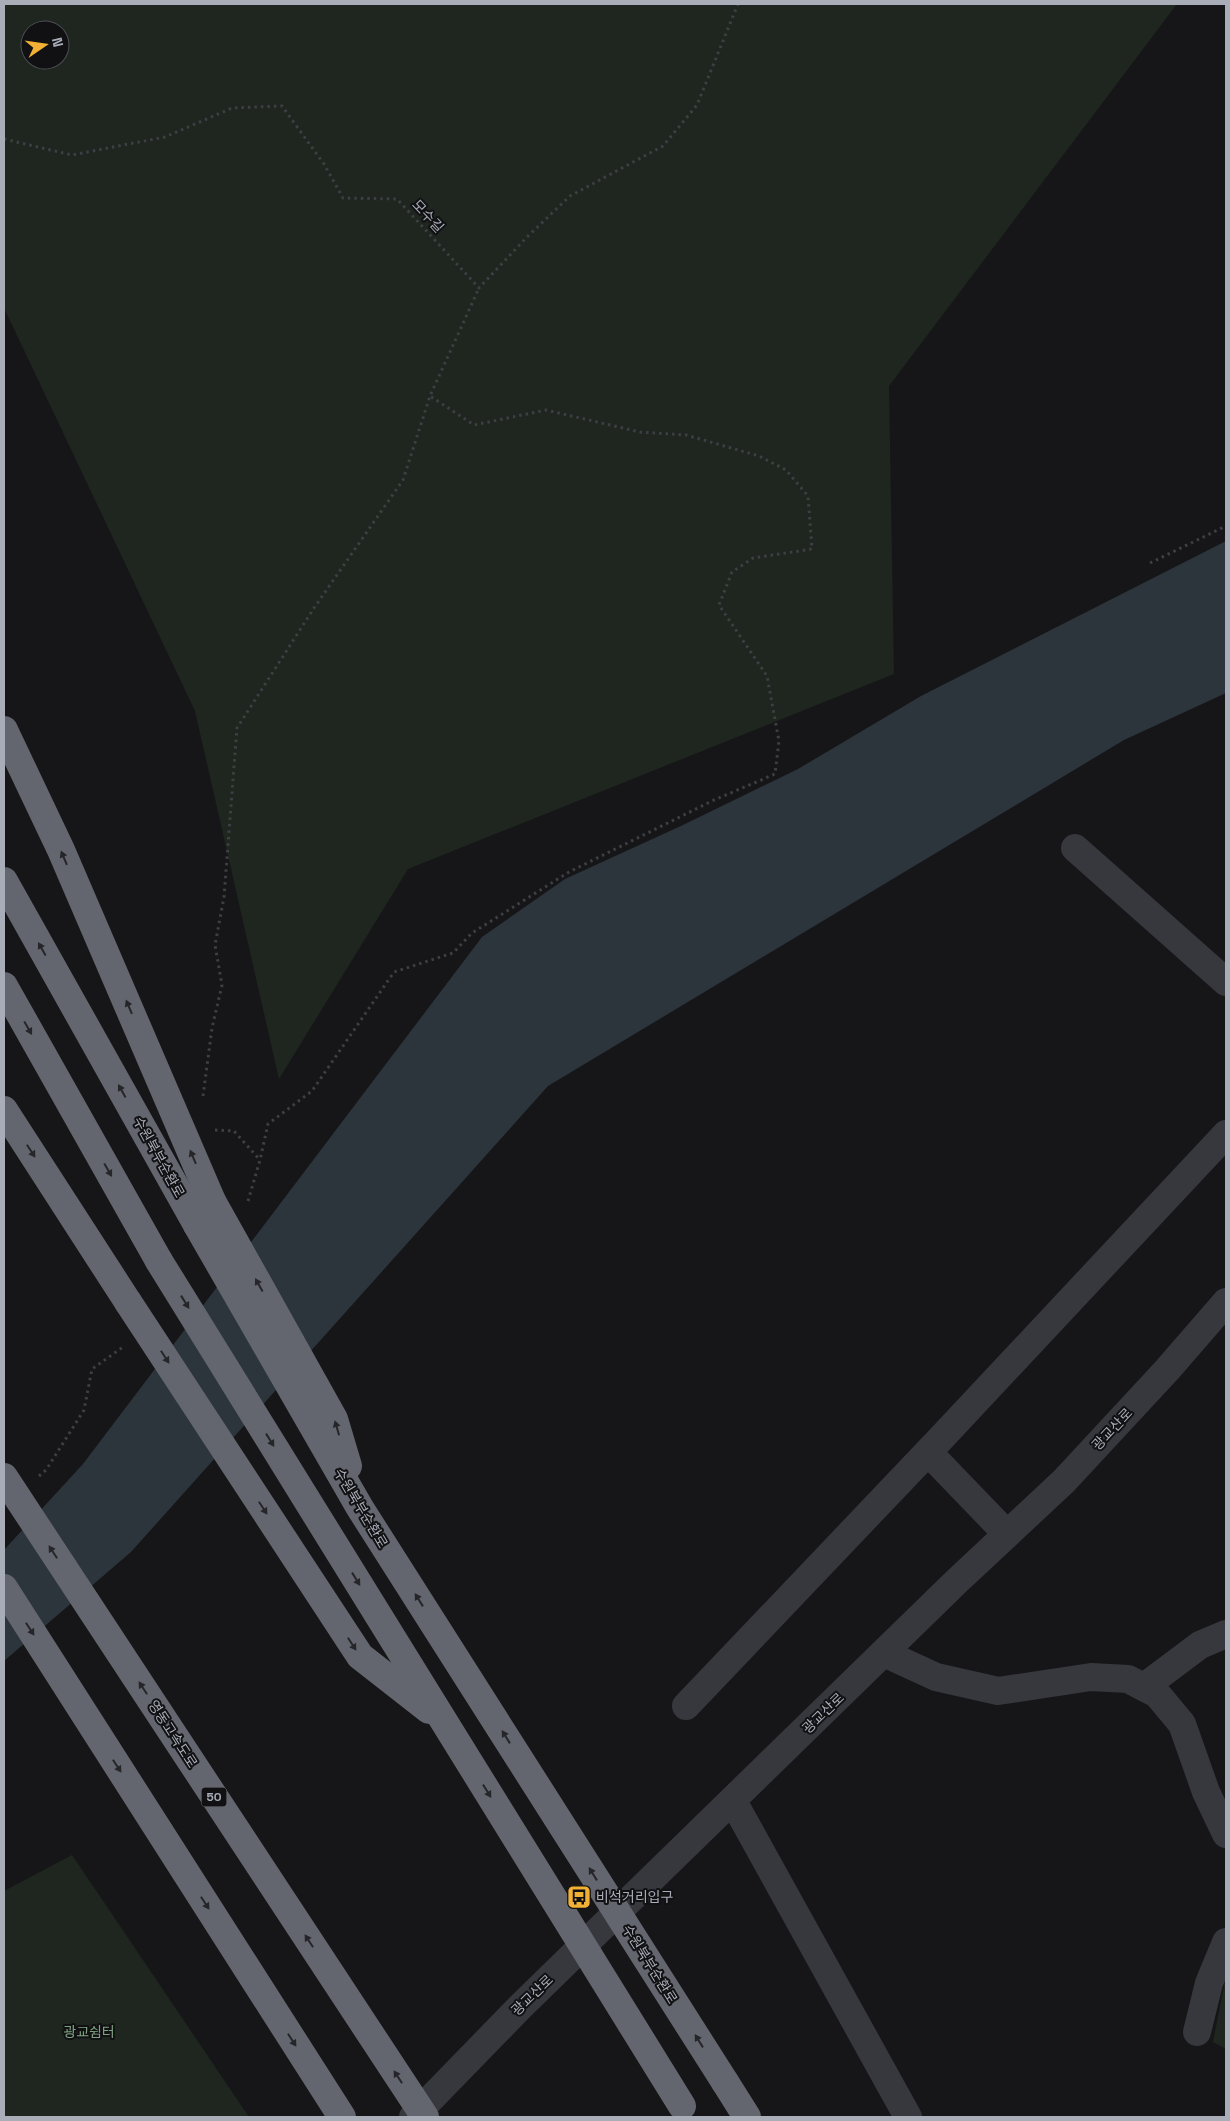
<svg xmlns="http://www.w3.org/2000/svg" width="1230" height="2121" font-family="'Space Grotesk','Noto Sans KR',sans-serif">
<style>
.green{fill:#1e261f;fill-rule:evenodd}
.water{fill:#2c353c}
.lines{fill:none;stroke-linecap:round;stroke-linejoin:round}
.path{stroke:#3d3f44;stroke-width:3;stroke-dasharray:2.5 4;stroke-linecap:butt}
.minor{stroke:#37383d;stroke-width:28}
.highway{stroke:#63666e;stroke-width:28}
.highway-bridge{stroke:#63666e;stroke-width:28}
.oneway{fill:#26262a}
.labels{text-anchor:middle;stroke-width:4;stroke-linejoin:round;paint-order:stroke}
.shield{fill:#111113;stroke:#7b7e86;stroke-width:1}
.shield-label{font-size:12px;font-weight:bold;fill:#a8adb8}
.street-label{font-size:14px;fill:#a8adb8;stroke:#111113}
.poi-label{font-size:14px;fill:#a8adb8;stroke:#111113;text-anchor:start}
.park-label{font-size:14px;fill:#7fa381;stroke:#111113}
</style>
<rect width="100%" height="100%" fill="#161618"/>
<g class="green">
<path d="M4,4h1173l-288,382 5,288 -486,195 -129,210 -84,-368 -191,-403zM30,30h30v30h-30z"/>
<polygon points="72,1855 249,2117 4,2117 4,1891"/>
<polygon points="1226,1976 1226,2049 1213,2042"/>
</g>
<polygon class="water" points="1226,541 1226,693 1124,740 548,1086 131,1552 4,1661 4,1550 83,1464 482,937 565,879 683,825 798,769 921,696"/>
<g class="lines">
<g class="path">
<polyline points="4,139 72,155 165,137 232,108 282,106 324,164 343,198 397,199 479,288 526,238 570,196 663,146 697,105 738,4"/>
<polyline points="1150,563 1226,526"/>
<polyline points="203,1096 212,1028 222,985 215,945 224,897 237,728 314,608 403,480 430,396 479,288"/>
<polyline points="215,1130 234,1131 260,1160"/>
<polyline points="248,1201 260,1160 268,1124 312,1091 394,972 453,953 472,933 569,872 714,800 775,774 779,741 767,676 719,605 732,572 753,558 812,549 808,496 786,470 759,456 686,435 640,432 546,410 474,425 430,396"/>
<polyline points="39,1476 46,1470 84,1410 92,1369 123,1347"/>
</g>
<g class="minor">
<polyline points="1075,848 1226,982"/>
<polyline points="928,1452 1007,1534"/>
<polyline points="884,1653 936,1677 998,1691 1091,1677 1128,1679 1157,1694 1182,1724 1206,1792 1226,1834"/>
<polyline points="1144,1687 1200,1645 1226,1634"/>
<polyline points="686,1706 945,1434 1226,1134"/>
<polyline points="733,1801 908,2117"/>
<polyline points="1197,2032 1209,1983 1226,1942"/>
<polyline points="413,2117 520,2007 957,1581 1064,1481 1167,1370 1226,1302"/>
</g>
<g class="highway">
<polyline points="4,730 61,850 212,1201"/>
<polyline points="4,881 197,1225"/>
<polyline points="4,986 159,1261"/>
<polyline points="4,1110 128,1302"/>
<polyline points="4,1588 342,2117"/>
<polyline points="725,2082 747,2117"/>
</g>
<g class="highway-bridge">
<polyline points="212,1201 334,1419 348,1466"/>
<polyline points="197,1225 360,1508 725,2082"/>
<polyline points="159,1261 682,2106"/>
<polyline points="128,1302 360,1656 429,1710"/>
<polyline points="4,1477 425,2117"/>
</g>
</g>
<defs><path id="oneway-solid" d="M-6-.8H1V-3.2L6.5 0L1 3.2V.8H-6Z" transform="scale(1.25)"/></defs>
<g class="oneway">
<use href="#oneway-solid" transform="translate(64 858) rotate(-113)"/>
<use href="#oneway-solid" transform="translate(42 949) rotate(-119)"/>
<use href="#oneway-solid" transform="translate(129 1007) rotate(-113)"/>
<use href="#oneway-solid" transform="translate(28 1028) rotate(60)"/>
<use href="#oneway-solid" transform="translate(122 1091) rotate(-119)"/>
<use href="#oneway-solid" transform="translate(31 1151) rotate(57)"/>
<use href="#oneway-solid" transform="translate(193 1157) rotate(-113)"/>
<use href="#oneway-solid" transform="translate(108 1170) rotate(60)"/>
<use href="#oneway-solid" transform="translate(259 1285) rotate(-119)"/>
<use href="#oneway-solid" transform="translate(185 1302) rotate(58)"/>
<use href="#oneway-solid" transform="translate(165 1357) rotate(57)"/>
<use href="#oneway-solid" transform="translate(337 1428) rotate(-106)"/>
<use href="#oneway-solid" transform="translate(270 1440) rotate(58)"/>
<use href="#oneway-solid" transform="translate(263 1508) rotate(57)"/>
<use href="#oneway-solid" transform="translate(53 1552) rotate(-123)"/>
<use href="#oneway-solid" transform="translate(356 1579) rotate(58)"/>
<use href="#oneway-solid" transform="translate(419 1600) rotate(-122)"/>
<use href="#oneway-solid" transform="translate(30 1629) rotate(57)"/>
<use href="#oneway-solid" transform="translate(352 1644) rotate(57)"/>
<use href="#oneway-solid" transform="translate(143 1688) rotate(-123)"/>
<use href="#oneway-solid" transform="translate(506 1737) rotate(-122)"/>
<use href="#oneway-solid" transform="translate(117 1766) rotate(57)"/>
<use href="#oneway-solid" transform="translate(487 1791) rotate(58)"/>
<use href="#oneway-solid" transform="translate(593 1874) rotate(-122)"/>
<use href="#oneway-solid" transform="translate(205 1903) rotate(57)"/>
<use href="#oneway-solid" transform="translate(309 1941) rotate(-123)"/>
<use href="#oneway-solid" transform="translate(292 2040) rotate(57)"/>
<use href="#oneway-solid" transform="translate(699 2041) rotate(-122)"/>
<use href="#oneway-solid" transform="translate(398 2077) rotate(-123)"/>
</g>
<defs>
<g id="bus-square" transform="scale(1.25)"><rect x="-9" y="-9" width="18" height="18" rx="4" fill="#f2b134" stroke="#111113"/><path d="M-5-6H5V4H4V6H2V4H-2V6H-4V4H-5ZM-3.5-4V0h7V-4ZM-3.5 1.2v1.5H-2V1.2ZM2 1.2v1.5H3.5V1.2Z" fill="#111"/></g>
</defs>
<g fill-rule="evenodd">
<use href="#bus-square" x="579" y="1897"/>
</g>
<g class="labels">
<rect class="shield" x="201.5" y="1787.5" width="25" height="19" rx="4"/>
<g class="shield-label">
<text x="214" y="1801">50</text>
</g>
<g class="street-label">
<text transform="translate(428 216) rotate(47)" y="5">모수길</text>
<text transform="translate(159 1157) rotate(61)" y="5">수원북부순환로</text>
<text transform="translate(1112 1429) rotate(-47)" y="5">광교산로</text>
<text transform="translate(361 1508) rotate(59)" y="5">수원북부순환로</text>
<text transform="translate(823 1713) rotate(-44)" y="5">광교산로</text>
<text transform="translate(173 1734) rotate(57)" y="5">영동고속도로</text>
<text transform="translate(650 1964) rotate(58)" y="5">수원북부순환로</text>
<text transform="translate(532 1995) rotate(-44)" y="5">광교산로</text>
</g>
<g class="poi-label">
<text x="596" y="1902">비석거리입구</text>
</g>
<g class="park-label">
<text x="89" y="2037">광교쉼터</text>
</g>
</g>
<rect width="1230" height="2121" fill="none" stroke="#a8adb8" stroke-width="10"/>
<g transform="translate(45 45) rotate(77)"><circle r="24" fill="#111113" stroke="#4d4f55"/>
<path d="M0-4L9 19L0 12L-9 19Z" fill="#f2b134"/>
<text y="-8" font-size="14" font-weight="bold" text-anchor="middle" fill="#a8adb8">N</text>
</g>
</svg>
